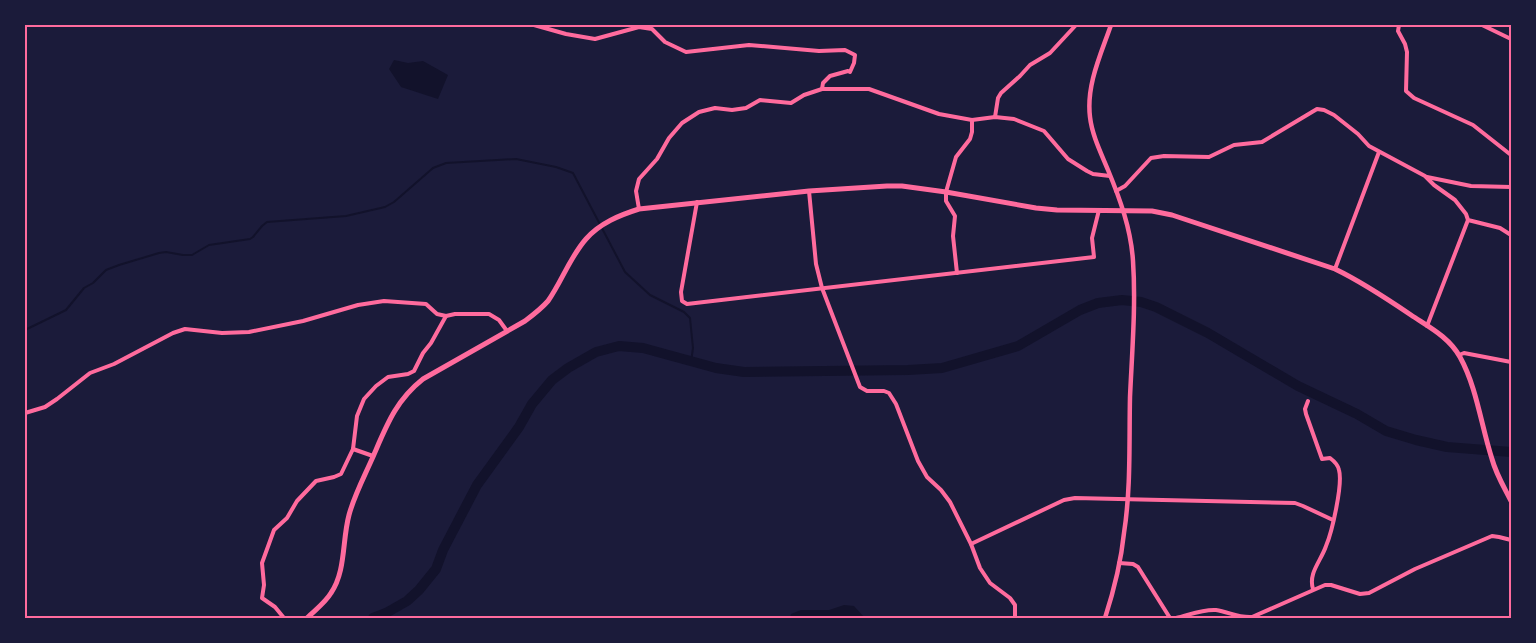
<svg xmlns="http://www.w3.org/2000/svg" width="1536" height="643" font-family="Karla,sans-serif">
<style>
.water{fill:#12122b}
.lines{fill:none;stroke-linecap:round;stroke-linejoin:round}
.stream{stroke:#12122b;stroke-width:2}
.river{stroke:#12122b;stroke-width:10}
.minor{stroke:#ff6b9d;stroke-width:4}
.tertiary{stroke:#ff6b9d;stroke-width:4.5}
.secondary{stroke:#ff6b9d;stroke-width:5}
.neatline{fill:none;stroke:#ff6b9d;stroke-width:2}
</style>
<rect width="100%" height="100%" fill="#1b1b3a"/>
<g class="water">
<polygon points="394,60 408,63 423,61 448,75 438,99 401,87 389,69"/>
<polygon points="844,605 854,606 865,618 790,618 791,614 801,610 829,610"/>
</g>
<g class="lines">
<polyline class="stream" points="25,330 66,310 84,288 93,283 106,270 119,265 159,253 166,252 183,255 192,255 209,245 250,239 253,237 262,226 267,222 346,216 385,207 394,202 433,168 446,163 516,159 556,167 573,173 625,272 650,295 684,312 690,318 693,348 691,362"/>
<polyline class="river" points="373,618 386,613 407,601 419,590 436,569 443,550 477,485 519,427 532,404 552,380 568,368 596,352 619,346 643,348 716,368 744,372 908,370 942,368 1018,346 1080,310 1098,303 1122,300 1141,302 1156,307 1208,333 1298,386 1357,414 1386,431 1416,440 1447,447 1511,452"/>
<g class="minor">
<polyline points="534,25 566,34 595,39 639,27 652,29 665,42 686,52 749,45 819,51 845,50 855,55 854,63 850,72 848,71 830,76 823,83 822,89"/>
<polyline points="1399,25 1398,31 1405,44 1407,52 1406,91 1414,98 1473,125 1511,155"/>
<polyline points="1482,25 1511,39"/>
<polyline points="995,117 998,98 1001,93 1020,76 1030,65 1050,53 1076,25"/>
<polyline points="1427,177 1471,186 1511,187"/>
<polyline points="809,191 816,264 822,288 860,387 867,391 884,391 889,393 896,404 918,461 927,477 941,490 950,502 971,544 980,568 990,583 1010,598 1015,605 1015,618"/>
<polyline points="1116,191 1125,186 1151,158 1164,156 1209,157 1234,145 1262,142 1317,109 1324,110 1334,115 1358,134 1369,146 1425,176 1434,185 1455,200 1466,214 1468,220 1500,228 1511,235"/>
<polyline points="697,202 681,292 682,301 687,304 1094,257 1092,238 1099,210"/>
<polyline points="639,209 636,191 639,179 657,159 669,138 682,123 699,112 715,108 732,110 746,108 760,100 791,103 804,95 822,89 869,89 939,114 972,120 995,117 1014,119 1044,131 1068,159 1087,171 1093,174 1110,176"/>
<polyline points="1335,269 1379,152"/>
<polyline points="957,273 953,236 955,216 946,201 946,192 956,157 970,139 972,132 972,120"/>
<polyline points="1427,326 1468,220"/>
<polyline points="1459,355 1464,353 1511,362"/>
<path d="M1308,401l-3,8 1,5 16,45 8,-1c4,3 8,7 9,12 4,14 -7,62 -13,76 -5,15 -18,27 -13,43"/>
<polyline points="25,413 45,407 57,399 90,373 114,364 173,333 185,329 222,333 249,332 303,321 358,305 384,301 426,304 437,314 446,316 455,314 489,314 499,320 507,331"/>
<polyline points="353,449 373,456"/>
<polyline points="971,544 1064,500 1075,498 1295,503 1303,506 1333,520"/>
<polyline points="1119,563 1133,564 1138,567 1170,618"/>
<polyline points="284,618 275,607 262,598 264,585 262,563 274,530 287,518 297,501 316,481 334,477 341,474 353,449 357,416 364,399 376,386 388,377 408,374 414,371 423,353 431,343 446,316"/>
<path d="M1176,618c13,-3 27,-9 40,-8 13,2 22,8 36,7l73,-32h6l29,9 9,-1 46,-24 77,-33 7,1 12,3"/>
</g>
<path class="tertiary" d="M1105,618c9,-28 16,-56 19,-85 7,-45 5,-91 6,-136 2,-45 6,-91 3,-136 -2,-32 -13,-62 -25,-91 -7,-17 -16,-35 -18,-53 -4,-32 11,-63 21,-92"/>
<path class="secondary" d="M307,618c8,-8 18,-15 24,-25 15,-22 11,-52 18,-78 5,-19 15,-38 23,-56 14,-32 23,-58 51,-80l102,-58c8,-6 16,-12 23,-20 14,-20 22,-44 38,-62 14,-16 34,-24 53,-30l170,-18 78,-5h15l44,6 90,16 21,2 95,1 20,4 163,54c27,13 51,29 76,46 18,12 38,22 49,42 17,31 21,68 32,102 4,15 12,28 19,42"/>
</g>
<rect width="1536" height="643" fill="none" stroke="#1b1b3a" stroke-width="52"/>
<rect x="26" y="26" width="1484" height="591" class="neatline"/>
</svg>
